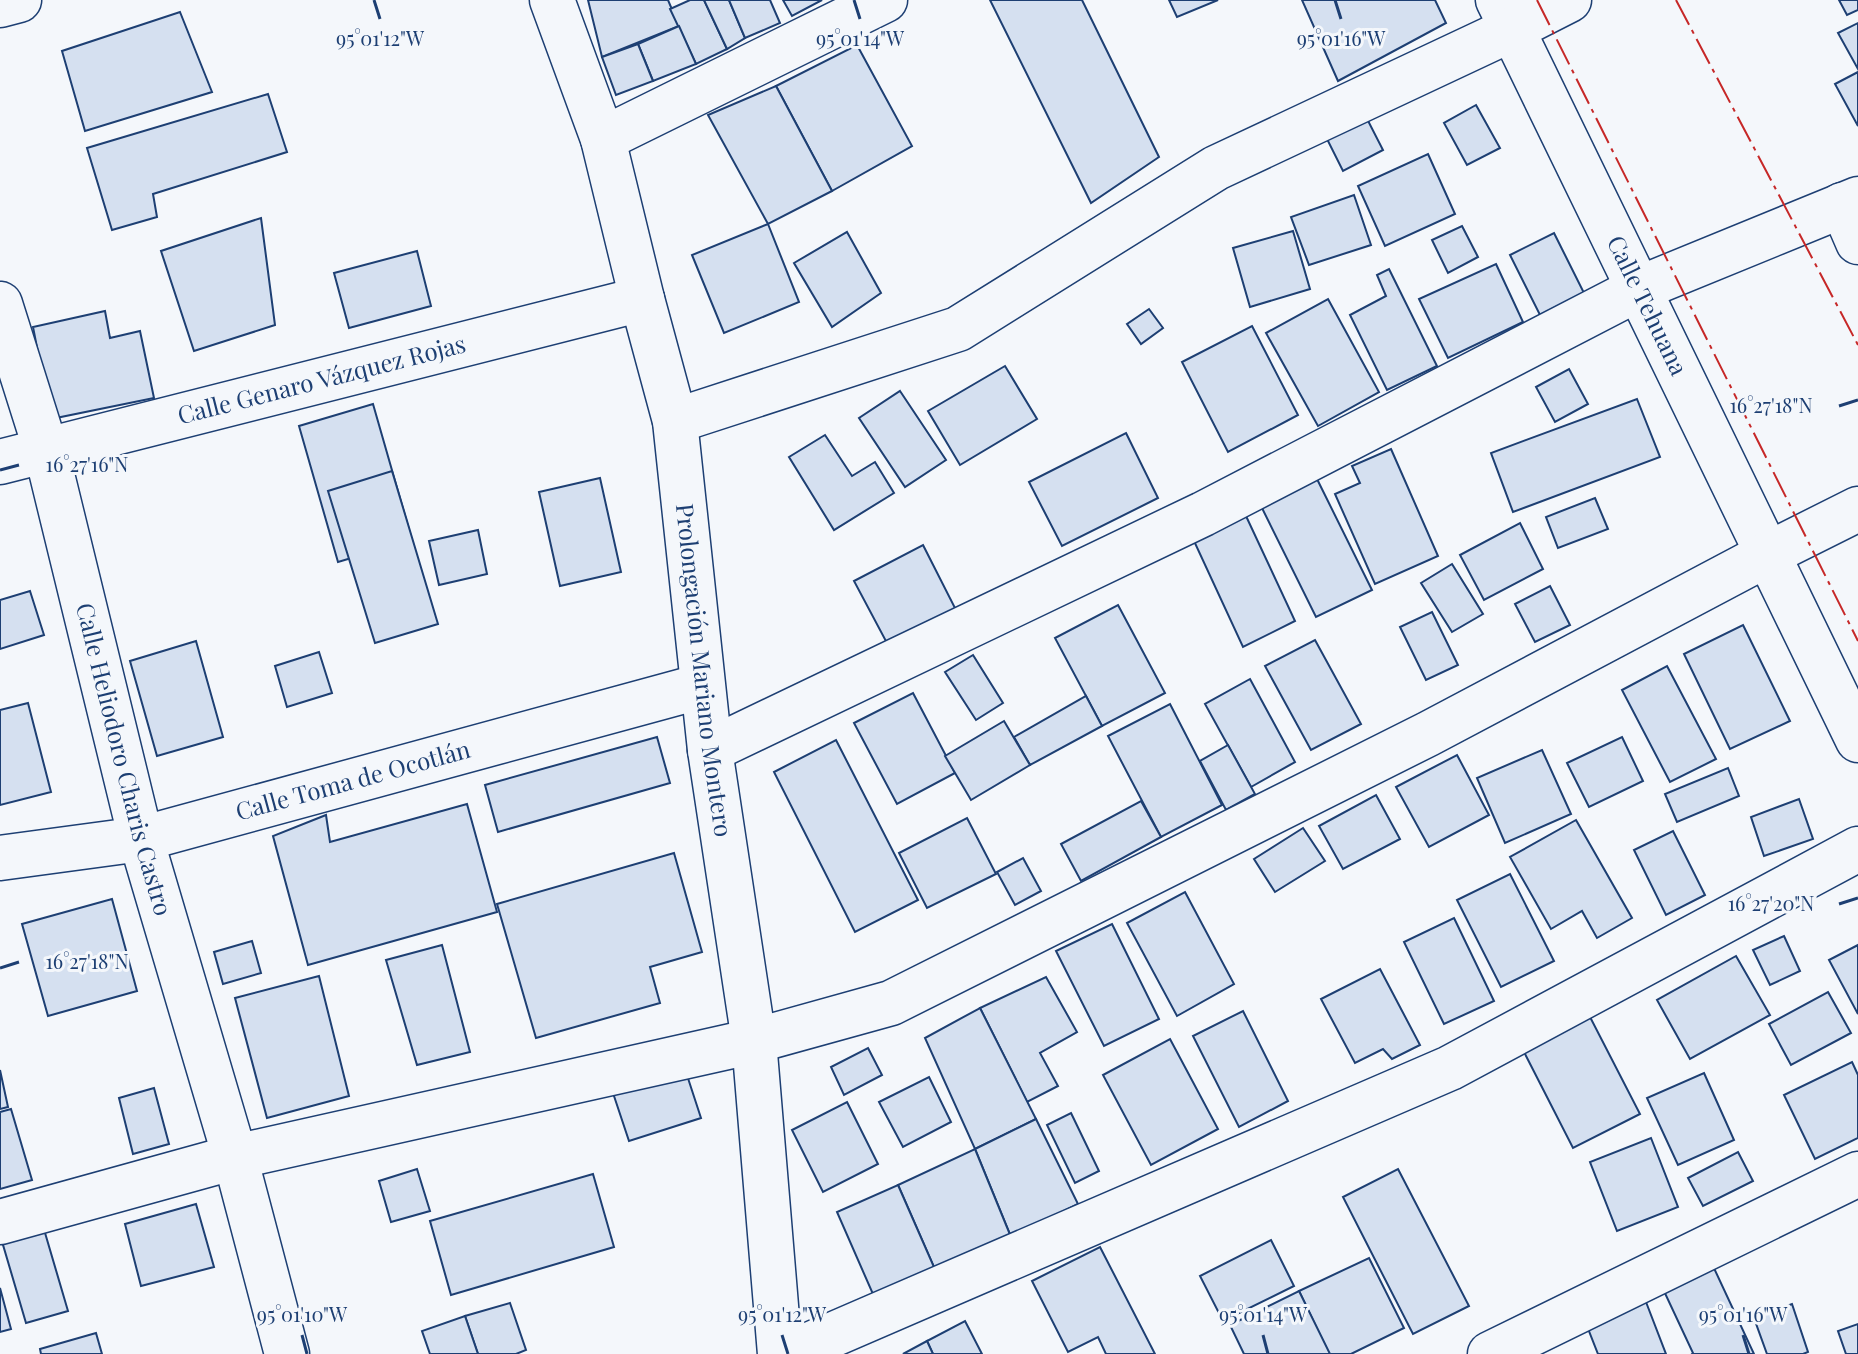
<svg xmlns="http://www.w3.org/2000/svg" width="1858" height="1354" font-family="'Playfair Display',serif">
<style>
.building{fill:#d5e0f0;stroke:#1d3f73;stroke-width:2}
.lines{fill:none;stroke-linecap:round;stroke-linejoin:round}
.street-casing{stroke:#1d3f73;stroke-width:47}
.street{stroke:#f4f7fb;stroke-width:44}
.power{stroke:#c62828;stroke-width:2;stroke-dasharray:28 6 4 6;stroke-linecap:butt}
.ticks{fill:none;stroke:#1d3f73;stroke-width:3}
.labels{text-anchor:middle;stroke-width:6;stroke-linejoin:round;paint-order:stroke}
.street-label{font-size:24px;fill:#1d3f73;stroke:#f4f7fb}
.ticks-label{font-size:20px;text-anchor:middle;fill:#1d3f73;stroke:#f4f7fb;stroke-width:6;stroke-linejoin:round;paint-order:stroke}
</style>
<rect width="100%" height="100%" fill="#f4f7fb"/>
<g class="building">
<polygon points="588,0 668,0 679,26 602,57"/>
<polygon points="690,0 704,0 727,49 696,64 670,9"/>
<polygon points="704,0 729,0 745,38 727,49"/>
<polygon points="729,0 770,0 780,23 745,38"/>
<polygon points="783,0 822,0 792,16"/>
<polygon points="990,0 1082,0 1159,157 1091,203"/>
<polygon points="1169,0 1218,0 1177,17"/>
<polygon points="1302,0 1435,0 1446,23 1338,81"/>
<polygon points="1839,0 1858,0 1858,10 1847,15"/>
<polygon points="180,12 212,92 85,131 62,51"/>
<polygon points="1858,23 1858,69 1838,33"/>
<polygon points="679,26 696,64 653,81 638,44"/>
<polygon points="638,44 653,81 616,95 602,57"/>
<polygon points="857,45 912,146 832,191 776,86"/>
<polygon points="1858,72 1858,126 1835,84"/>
<polygon points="776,86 832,191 768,224 708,115"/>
<polygon points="268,94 287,152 153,194 157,217 112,230 87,148"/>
<polygon points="1476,105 1500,148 1467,165 1444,123"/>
<polygon points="1362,109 1383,150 1343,171 1322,129"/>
<polygon points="1428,154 1455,214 1385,246 1358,186"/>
<polygon points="1354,195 1371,245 1309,265 1291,217"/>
<polygon points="261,218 275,325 194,351 161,251"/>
<polygon points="768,224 799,302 724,333 692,255"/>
<polygon points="1462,226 1478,257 1448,273 1432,240"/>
<polygon points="1293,231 1310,289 1250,307 1233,248"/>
<polygon points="847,232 881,293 832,327 794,263"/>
<polygon points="1554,233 1584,293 1540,315 1510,255"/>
<polygon points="417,251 431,306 349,328 334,273"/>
<polygon points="1496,264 1523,322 1448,358 1419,299"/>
<polygon points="1389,269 1437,366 1387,390 1350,315 1386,296 1377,275"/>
<polygon points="1328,299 1379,392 1318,426 1266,333"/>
<polygon points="1149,309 1163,328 1141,344 1127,324"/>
<polygon points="105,311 110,338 140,331 154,398 51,419 33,327"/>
<polygon points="1252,326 1298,415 1228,452 1182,362"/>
<polygon points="1005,366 1037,419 960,465 928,411"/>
<polygon points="1569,369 1588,404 1555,422 1536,387"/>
<polygon points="900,391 946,460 905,487 859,418"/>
<polygon points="1637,399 1660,457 1513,512 1491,453"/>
<polygon points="373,404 412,540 338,562 299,426"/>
<polygon points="1126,433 1158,498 1062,546 1029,482"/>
<polygon points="825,435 852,476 875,462 894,493 834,530 789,457"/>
<polygon points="1391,449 1438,556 1375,584 1335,494 1360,483 1352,466"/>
<polygon points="392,471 438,624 375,643 328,491"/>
<polygon points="600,478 621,572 560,586 539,492"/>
<polygon points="1317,479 1372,590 1316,617 1261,506"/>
<polygon points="1595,498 1608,529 1558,548 1546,517"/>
<polygon points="1246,516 1295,621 1243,647 1194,541"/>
<polygon points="1520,523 1543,569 1484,600 1460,555"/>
<polygon points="478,530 487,574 439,585 429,541"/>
<polygon points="923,545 956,610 888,645 854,581"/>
<polygon points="1452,564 1483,614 1452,632 1421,583"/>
<polygon points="1550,586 1570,625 1535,642 1515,604"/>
<polygon points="30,591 44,635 0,649 0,600"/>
<polygon points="1118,605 1165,693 1102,726 1055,638"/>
<polygon points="1432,612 1458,665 1426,680 1400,627"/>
<polygon points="1743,625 1790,721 1730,749 1684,654"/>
<polygon points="1315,640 1361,724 1311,750 1265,666"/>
<polygon points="196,641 223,737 157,756 130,661"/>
<polygon points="319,652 332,693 287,707 275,666"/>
<polygon points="973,655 1003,703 976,720 945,672"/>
<polygon points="1667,666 1716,759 1670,782 1622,690"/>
<polygon points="1250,679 1295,762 1251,787 1205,704"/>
<polygon points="913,693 955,773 897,804 854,723"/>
<polygon points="1086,696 1102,726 1030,765 1014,737"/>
<polygon points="28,703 51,792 0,805 0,710"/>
<polygon points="1170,704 1222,805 1161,837 1108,736"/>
<polygon points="1004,721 1030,765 971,800 945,756"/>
<polygon points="657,737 670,783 498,832 485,785"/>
<polygon points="1622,737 1643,781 1589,807 1567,763"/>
<polygon points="836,740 918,900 855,932 774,772"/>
<polygon points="1228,745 1255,794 1226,810 1200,761"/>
<polygon points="1542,750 1571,814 1505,843 1477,778"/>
<polygon points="1457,755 1489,815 1429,847 1396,787"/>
<polygon points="1728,768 1739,796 1677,822 1665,794"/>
<polygon points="1376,795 1400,839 1343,869 1319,826"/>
<polygon points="1799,799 1813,839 1764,856 1751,817"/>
<polygon points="1141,801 1161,837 1081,881 1061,844"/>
<polygon points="467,804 497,912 308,965 273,836 326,815 330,842"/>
<polygon points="967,818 996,874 927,908 899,853"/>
<polygon points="1576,820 1632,918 1597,938 1582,911 1551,929 1510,857"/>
<polygon points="1303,828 1325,861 1275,892 1254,859"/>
<polygon points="1673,831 1705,895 1666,915 1634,850"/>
<polygon points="674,853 702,952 650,967 660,1003 536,1038 497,904"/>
<polygon points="1023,858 1041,891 1015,905 997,872"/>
<polygon points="1510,874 1554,961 1501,987 1457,900"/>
<polygon points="1185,892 1234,984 1177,1016 1127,923"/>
<polygon points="112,899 137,991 48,1016 22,924"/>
<polygon points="1454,918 1494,1001 1444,1024 1404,942"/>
<polygon points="1112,924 1159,1019 1104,1046 1056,951"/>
<polygon points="1784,936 1800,971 1770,985 1753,950"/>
<polygon points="252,941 261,973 223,984 214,952"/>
<polygon points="442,945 470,1052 417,1065 386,960"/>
<polygon points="1858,945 1858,1014 1829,960"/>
<polygon points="1736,956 1770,1015 1690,1059 1657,1000"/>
<polygon points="1380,969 1420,1045 1392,1059 1383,1049 1355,1063 1321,999"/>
<polygon points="319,976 349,1096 267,1118 235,998"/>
<polygon points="1046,977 1077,1032 1040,1053 1058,1086 1027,1102 980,1008"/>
<polygon points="1828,992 1851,1033 1791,1065 1769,1024"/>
<polygon points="980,1008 1036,1119 975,1149 925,1038"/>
<polygon points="1243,1011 1288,1101 1239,1127 1193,1036"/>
<polygon points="1589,1015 1640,1114 1573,1148 1523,1050"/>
<polygon points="1170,1039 1218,1129 1151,1165 1103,1075"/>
<polygon points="868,1048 882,1075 844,1095 831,1067"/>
<polygon points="1852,1062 1858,1075 1858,1138 1815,1159 1784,1095"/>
<polygon points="684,1066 701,1118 629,1141 612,1090"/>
<polygon points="0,1070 8,1107 0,1109"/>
<polygon points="1704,1073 1734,1140 1678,1165 1647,1098"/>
<polygon points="929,1077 951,1122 903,1147 879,1102"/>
<polygon points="154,1088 169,1144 133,1154 119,1098"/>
<polygon points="847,1102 878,1164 823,1192 792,1130"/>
<polygon points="11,1109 32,1180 0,1189 0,1112"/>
<polygon points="1071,1113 1099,1171 1075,1183 1047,1125"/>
<polygon points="1036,1119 1078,1204 1011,1237 975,1149"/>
<polygon points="1651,1138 1678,1207 1617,1231 1590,1162"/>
<polygon points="975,1149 1011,1237 937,1274 898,1185"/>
<polygon points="1738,1152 1753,1181 1703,1206 1688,1178"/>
<polygon points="417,1169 430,1211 391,1222 379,1181"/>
<polygon points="1398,1169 1469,1306 1413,1334 1343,1197"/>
<polygon points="593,1174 614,1247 451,1295 430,1221"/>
<polygon points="898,1185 937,1274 876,1301 837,1212"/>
<polygon points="196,1204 214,1267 141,1286 125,1224"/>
<polygon points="43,1226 68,1311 26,1323 1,1238"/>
<polygon points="1271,1240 1294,1286 1223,1321 1200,1276"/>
<polygon points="1100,1247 1155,1354 1106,1354 1098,1337 1068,1352 1032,1281"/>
<polygon points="1369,1258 1404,1328 1351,1354 1329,1354 1299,1291"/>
<polygon points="1713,1266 1754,1354 1692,1354 1693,1353 1663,1289"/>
<polygon points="0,1288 11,1329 0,1332"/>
<polygon points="1299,1291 1330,1354 1244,1354 1230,1325"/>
<polygon points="1646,1302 1666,1354 1598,1354 1587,1326"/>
<polygon points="510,1303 526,1350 516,1354 478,1354 465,1316"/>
<polygon points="1792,1304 1808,1352 1803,1354 1767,1354 1754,1318"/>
<polygon points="465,1316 478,1354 430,1354 422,1331"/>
<polygon points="965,1321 982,1354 933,1354 927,1341"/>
<polygon points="1858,1324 1858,1354 1846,1354 1838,1331"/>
<polygon points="96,1333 102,1354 41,1354 40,1349"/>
<polygon points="927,1341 933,1354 903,1354"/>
</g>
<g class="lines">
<g class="street-casing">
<g id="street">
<path id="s1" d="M552,0l51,139 39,160 33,122 35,329 44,291 26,313"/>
<path id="s2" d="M1498,0l360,740"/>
<polyline points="0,5 19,0"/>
<polyline points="603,139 885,0"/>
<polyline points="1842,205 1858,242"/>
<path id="s3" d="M0,304l46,146 95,389 94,318 52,197"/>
<polyline points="675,421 958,329 1216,168 1512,29 1569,0"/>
<path id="s4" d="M0,462l642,-163"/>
<polyline points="710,750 1203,514 1638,289 1858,199"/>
<path id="s5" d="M0,858l141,-19 561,-153"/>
<polyline points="0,1222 235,1157 754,1041 891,1003 1428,734 1768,554 1858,509"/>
<polyline points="788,1354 1450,1068 1858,849"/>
<polyline points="1490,1354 1858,1174"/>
</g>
</g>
<use href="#street" class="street"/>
<g class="power">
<polyline points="1537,0 1858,641"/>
<polyline points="1676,0 1858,345"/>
</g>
</g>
<path class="ticks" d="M374,0l6,19M854,0l6,19M1335,0l6,19M1839,406l19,-6M0,470l19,-5M1839,904l19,-6M0,968l19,-6M302,1335l5,19M782,1335l6,19M1263,1335l5,19M1743,1335l6,19"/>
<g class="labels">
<g class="street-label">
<text dy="8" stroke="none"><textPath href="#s2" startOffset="340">Calle Tehuana</textPath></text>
<text dy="8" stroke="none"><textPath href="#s4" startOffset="332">Calle Genaro Vázquez Rojas</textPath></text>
<text dy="8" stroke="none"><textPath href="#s1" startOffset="690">Prolongación Mariano Montero</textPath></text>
<text dy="8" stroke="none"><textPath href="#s3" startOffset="472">Calle Heliodoro Charis Castro</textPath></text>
<text dy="8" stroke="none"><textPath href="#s5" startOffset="362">Calle Toma de Ocotlán</textPath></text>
</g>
</g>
<g class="ticks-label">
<text x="380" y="46">95°01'12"W</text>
<text x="860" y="46">95°01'14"W</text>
<text x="1341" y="46">95°01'16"W</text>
<text x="1771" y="413">16°27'18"N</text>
<text x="87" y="472">16°27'16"N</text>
<text x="1771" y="911">16°27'20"N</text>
<text x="87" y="969">16°27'18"N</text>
<text x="302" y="1322">95°01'10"W</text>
<text x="782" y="1322">95°01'12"W</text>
<text x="1263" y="1322">95°01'14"W</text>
<text x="1743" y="1322">95°01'16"W</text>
</g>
</svg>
